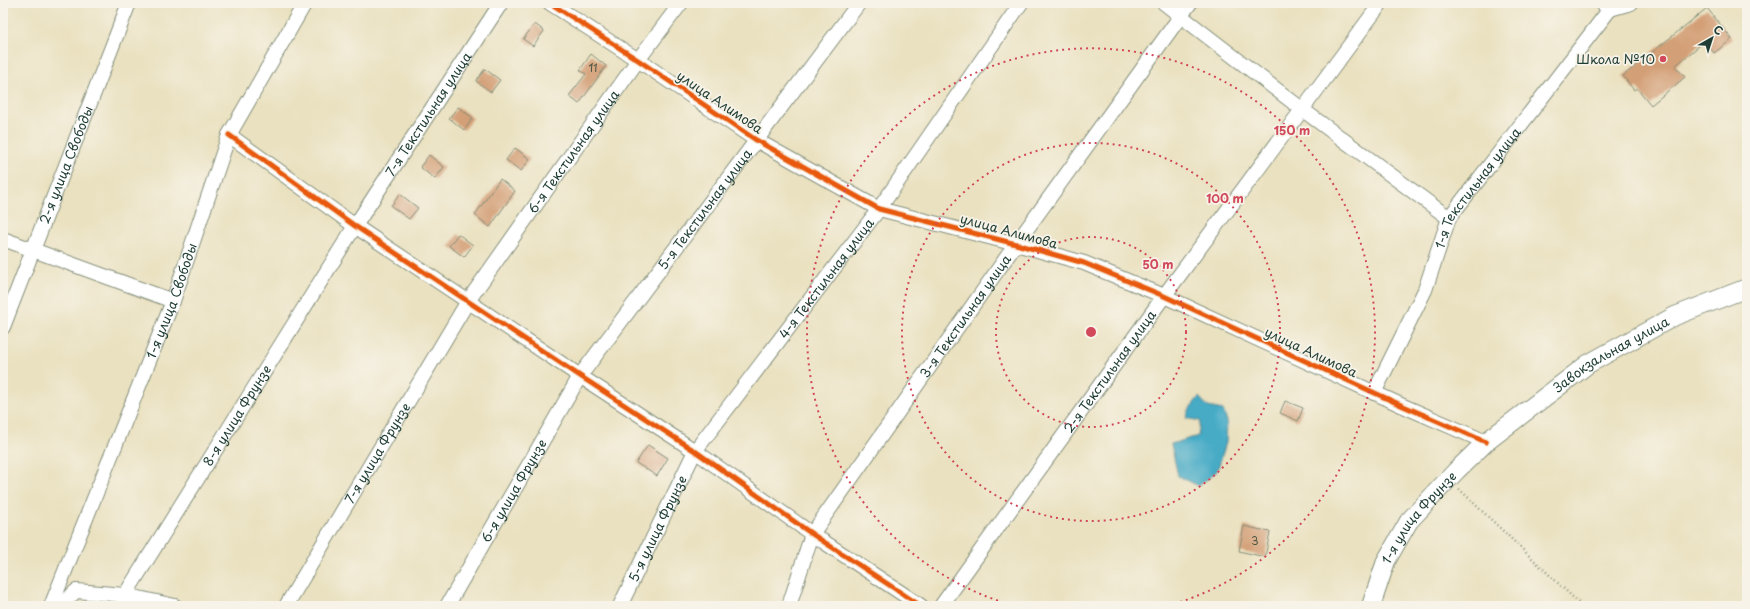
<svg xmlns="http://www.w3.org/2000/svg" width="1750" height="609" font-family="'Playpen Sans',sans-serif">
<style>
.water{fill:#47abc6;stroke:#33747d}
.building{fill:#d39f76}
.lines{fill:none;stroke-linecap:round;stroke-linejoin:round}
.minor-casing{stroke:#848f7a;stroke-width:16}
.major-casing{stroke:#848f7a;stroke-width:20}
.path{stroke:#848f7a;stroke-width:2.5;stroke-dasharray:1 3;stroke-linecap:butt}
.minor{stroke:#fff;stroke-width:14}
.major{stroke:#fff;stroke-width:18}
.cycleway-casing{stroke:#f7f3e8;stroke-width:8}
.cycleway{stroke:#e8590c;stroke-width:5}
.ring{fill:none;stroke:#d1495b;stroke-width:2;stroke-dasharray:2 4}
.poi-dot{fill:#d1495b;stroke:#f7f3e8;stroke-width:1.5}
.labels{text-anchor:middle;stroke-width:3.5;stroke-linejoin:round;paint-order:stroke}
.number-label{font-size:11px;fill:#4c5644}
.poi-label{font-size:13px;fill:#1f3d34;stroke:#f7f3e8;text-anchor:end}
.street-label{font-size:13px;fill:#1f3d34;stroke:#f7f3e8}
.centre{fill:#d1495b;stroke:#f7f3e8;stroke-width:2}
.ring-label{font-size:12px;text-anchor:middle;font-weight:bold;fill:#d1495b;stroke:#f7f3e8;stroke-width:3.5;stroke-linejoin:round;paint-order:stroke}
</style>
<rect width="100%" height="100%" fill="#f7f3e8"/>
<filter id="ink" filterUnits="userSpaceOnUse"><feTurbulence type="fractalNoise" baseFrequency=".025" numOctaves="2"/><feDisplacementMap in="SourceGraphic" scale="8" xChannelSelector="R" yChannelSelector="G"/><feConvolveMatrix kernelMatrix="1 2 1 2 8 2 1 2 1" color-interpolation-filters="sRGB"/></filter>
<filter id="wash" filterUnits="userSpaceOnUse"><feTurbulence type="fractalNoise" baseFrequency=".012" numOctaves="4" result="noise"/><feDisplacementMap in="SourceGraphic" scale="16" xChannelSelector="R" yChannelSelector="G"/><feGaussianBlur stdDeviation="0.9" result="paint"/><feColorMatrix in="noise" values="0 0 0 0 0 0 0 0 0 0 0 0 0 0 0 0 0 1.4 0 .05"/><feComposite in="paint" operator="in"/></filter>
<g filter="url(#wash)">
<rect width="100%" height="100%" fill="#eae1c0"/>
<polygon class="water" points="1199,397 1208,407 1223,410 1227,421 1226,443 1217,471 1199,486 1178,476 1171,444 1198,436 1200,421 1186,418 1190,408"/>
<g id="blocks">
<g class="building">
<polygon points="1707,8 1732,39 1714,53 1705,41 1675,66 1685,77 1651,105 1637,88 1634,90 1623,76"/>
<polygon points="535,24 544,31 533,46 523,39"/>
<polygon points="591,54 606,66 579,104 569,96 586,74 580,70"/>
<polygon points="485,69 500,80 491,92 476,81"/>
<polygon points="458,107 473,118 464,130 449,118"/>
<polygon points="515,148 530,159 521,171 506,160"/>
<polygon points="429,155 444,167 435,179 420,167"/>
<polygon points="500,179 515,191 490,227 475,215"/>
<polygon points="400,194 418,208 409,219 391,206"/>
<polygon points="458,234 473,245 464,257 449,246"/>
<polygon points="1285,401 1303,408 1298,421 1280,413"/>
<polygon points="648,445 668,458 657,476 636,463"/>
<polygon points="1244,526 1270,532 1265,557 1239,551"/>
</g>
</g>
</g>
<g filter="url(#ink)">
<use href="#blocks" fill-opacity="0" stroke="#848f7a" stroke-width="1"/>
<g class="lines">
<g class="minor-casing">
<g id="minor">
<polyline points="550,3 638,60 756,140 879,209 1016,244 1084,263 1164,296 1401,405 1486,442"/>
<polyline points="1164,3 1303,110 1449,218"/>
<polyline points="1605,6 1610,9 1631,3"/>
<polyline points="229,135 355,226 580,376 695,451 812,534 921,606"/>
<polyline points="3,239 173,301"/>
<path id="s1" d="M3,327l126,-324"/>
<path id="s2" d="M1374,393l51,-103 24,-72 161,-209 2,-6"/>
<path id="s3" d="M51,606l122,-305 56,-166 76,-132"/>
<polyline points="60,606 76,591 125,595 175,606"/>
<path id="s4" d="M122,606l3,-11 230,-369 146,-223"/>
<path id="s5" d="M286,606l182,-305 170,-241 43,-57"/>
<path id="s6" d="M447,606l133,-230 279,-373"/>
<path id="s7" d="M620,606l75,-155 184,-242 142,-206"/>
<path id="s8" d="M789,606l23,-72 204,-290 174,-241"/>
<path id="s9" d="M941,606l223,-310 217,-293"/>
</g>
</g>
<g class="major-casing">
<g id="major">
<path id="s10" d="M1371,606l15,-45 23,-40 47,-50 30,-29 102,-78 87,-48 72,-28"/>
</g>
</g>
<polyline class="path" points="1459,489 1582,606"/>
<use href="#minor" class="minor"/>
<use href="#major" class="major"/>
<g class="cycleway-casing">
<g id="cycleway">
<polyline points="550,3 638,60 756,140 879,209 1016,244 1084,263 1164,296 1401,405 1486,442"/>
<polyline points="229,135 355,226 580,376 695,451 812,534 921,606"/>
</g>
</g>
<use href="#cycleway" class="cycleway"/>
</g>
</g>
<g class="ring">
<circle cx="1091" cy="332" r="95"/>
<circle cx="1091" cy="332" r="189"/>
<path d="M1015 606A284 284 0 1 1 1167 606"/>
</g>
<circle class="poi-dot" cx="1663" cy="59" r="4"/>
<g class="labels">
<g class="number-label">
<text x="593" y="72">11</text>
<text x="1255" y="545">3</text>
</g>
<g class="poi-label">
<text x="1655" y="64">Школа №10</text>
</g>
<g class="street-label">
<text transform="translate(720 102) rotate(34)" y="5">улица Алимова</text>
<text dy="5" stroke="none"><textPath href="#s4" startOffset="580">7-я Текстильная улица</textPath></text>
<text dy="5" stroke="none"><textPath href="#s5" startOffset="538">6-я Текстильная улица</textPath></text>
<text dy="5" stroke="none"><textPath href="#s1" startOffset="174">2-я улица Свободы</textPath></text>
<text dy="5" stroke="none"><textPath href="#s2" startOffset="231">1-я Текстильная улица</textPath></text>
<text dy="5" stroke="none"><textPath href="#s6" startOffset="474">5-я Текстильная улица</textPath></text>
<text transform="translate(1009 231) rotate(15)" y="5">улица Алимова</text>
<text dy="5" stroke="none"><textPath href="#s7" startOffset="389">4-я Текстильная улица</textPath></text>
<text dy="5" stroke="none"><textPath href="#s3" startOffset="328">1-я улица Свободы</textPath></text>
<text dy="5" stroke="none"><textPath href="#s8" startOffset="342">3-я Текстильная улица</textPath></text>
<text transform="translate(1311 352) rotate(25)" y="5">улица Алимова</text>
<text dy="5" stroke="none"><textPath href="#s10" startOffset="357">Завокзальная улица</textPath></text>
<text dy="5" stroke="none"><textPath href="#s9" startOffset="289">2-я Текстильная улица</textPath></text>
<text dy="5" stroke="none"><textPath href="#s4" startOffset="223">8-я улица Фрунзе</textPath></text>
<text dy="5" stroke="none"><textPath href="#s5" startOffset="178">7-я улица Фрунзе</textPath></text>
<text dy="5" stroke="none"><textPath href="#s6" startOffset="133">6-я улица Фрунзе</textPath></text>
<text dy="5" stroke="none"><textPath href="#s10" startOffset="102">1-я улица Фрунзе</textPath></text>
<text dy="5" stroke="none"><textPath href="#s7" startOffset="86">5-я улица Фрунзе</textPath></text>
</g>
</g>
<circle cx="1091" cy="332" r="6" class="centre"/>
<g class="ring-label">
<text x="1292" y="135">150 m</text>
<text x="1225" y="203">100 m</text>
<text x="1158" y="269">50 m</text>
</g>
<rect width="1750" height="609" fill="none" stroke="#f7f3e8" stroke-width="16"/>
<g transform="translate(1712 38) rotate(39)" stroke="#f7f3e8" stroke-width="3" paint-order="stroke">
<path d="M0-3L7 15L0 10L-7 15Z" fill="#1f3d34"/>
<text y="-6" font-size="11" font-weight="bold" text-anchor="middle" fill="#1f3d34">С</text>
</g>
</svg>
